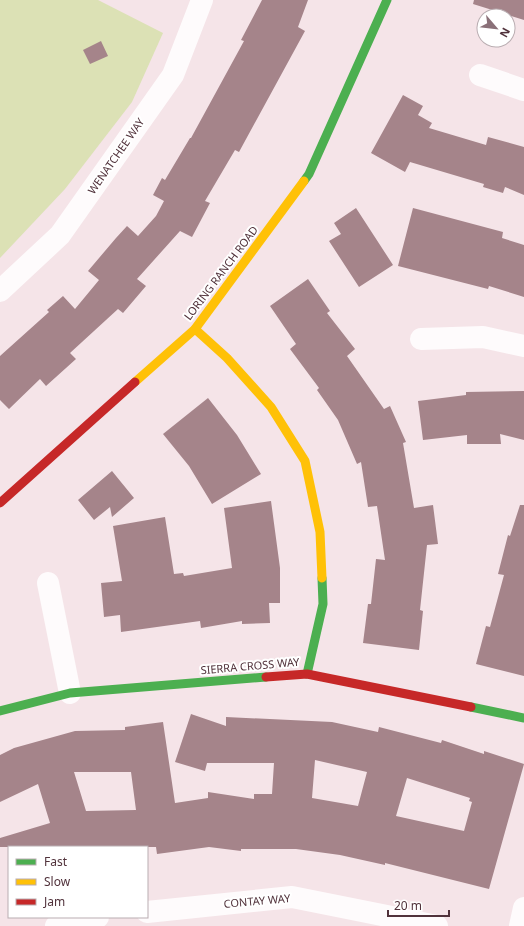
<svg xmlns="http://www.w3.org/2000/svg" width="524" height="926" font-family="'Noto Sans',sans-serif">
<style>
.green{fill:#dce1b5}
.building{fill:#a5848a;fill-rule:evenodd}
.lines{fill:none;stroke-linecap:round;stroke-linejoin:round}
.street{stroke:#fefbfc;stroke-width:22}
.fast{stroke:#4caf50;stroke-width:9}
.slow{stroke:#ffc107;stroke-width:9}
.jam{stroke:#c62828;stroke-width:9}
.labels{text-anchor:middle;stroke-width:4;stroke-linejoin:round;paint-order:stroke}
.street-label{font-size:11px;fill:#51323b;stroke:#fff}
</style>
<rect width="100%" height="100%" fill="#f5e4e8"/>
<polygon class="green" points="0,0 98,0 163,33 132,102 65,189 0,258"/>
<g class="building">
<polygon points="262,0 308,0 298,27 305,31 239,152 235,150 205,201 210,203 192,237 180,231 137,279 146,286 123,313 118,309 70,353 76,359 46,386 40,379 9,409 0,400 0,356 49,312 47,310 63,296 75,309 99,280 88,271 116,238 127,226 138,236 156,216 164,201 153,195 162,178 165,180 190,138 191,138 244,41 241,40"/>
<polygon points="474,0 524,0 524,20 473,4"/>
<polygon points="101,41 108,56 90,64 83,50"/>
<polygon points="403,95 423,106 418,115 432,123 429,128 486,145 488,137 524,147 524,195 505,187 503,193 483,187 484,184 410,162 405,172 371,153"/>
<polygon points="356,208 393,265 359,287 329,241 341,234 334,223"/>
<polygon points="413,208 503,232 502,238 524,245 524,297 489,286 488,289 398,266"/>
<polygon points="308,279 330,311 327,313 355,349 347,356 384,409 390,406 406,442 403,443 414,508 433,505 438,544 427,545 420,610 423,611 419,650 363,643 368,604 371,604 376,559 385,560 377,506 368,507 361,462 357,464 338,420 317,390 319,388 290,349 296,344 270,306"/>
<polygon points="524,391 524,440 500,434 501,444 467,444 467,435 423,440 418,401 466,395 466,392"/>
<polygon points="208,398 237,435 261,474 212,504 189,466 163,434"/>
<polygon points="112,471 134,498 112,517 110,507 94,520 78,500"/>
<polygon points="271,501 280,568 280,603 269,603 270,623 242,624 242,621 201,628 200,621 121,632 120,615 104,617 101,583 122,581 113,526 165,517 174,574 183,573 184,576 232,568 224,508"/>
<polygon points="520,505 524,505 524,676 476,664 486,626 490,627 504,575 498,574 508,535 510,536"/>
<path d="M191,714l35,12v-9l106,5 46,10 1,-5 62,16 1,-3 42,14v-3l40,13 -35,125 -104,-26v2l-45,-10 -44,-6h-55v2l-32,-4 -52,7 -1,-7h-156v-9l50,-15 -12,-39 -38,18v-47l14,-7 61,-17 50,-1v-3l38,-5 12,81 33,-5v-6l46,7v-5h18l2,-31h-67l-2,8 -30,-9zM315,760l52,12 -9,34 -46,-8zM74,772h57l5,38 -50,1zM407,778l63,20 -1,3 3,1 -8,29 -68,-15z"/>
</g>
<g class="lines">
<g class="street">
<polyline points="480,75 524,90"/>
<polyline points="0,291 60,235 173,75 202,0"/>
<polyline points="421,339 483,337 524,346"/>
<polyline points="48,583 70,693"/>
<polyline points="147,912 292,897 437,926"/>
<polyline points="56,926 73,920 98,917"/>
<polyline points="520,926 524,908"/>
</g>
<g class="fast">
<polyline points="304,181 309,174 387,0"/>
<polyline points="307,674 323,604 322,578"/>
<polyline points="471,707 524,718"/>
<polyline points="0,711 70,693 266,677"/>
</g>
<g class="slow">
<polyline points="195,329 227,358 271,407 305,461 320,532 322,578"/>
<polyline points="135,382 195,329 304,181"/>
</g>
<g class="jam">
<polyline points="0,503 135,382"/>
<polyline points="266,677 307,674 471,707"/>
</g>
</g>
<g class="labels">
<g class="street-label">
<text transform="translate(116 156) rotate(-55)" y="4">WENATCHEE WAY</text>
<text transform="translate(221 273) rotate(-53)" y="4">LORING RANCH ROAD</text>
<text transform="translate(250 666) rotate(-5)" y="4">SIERRA CROSS WAY</text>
<text transform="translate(257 901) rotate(-5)" y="4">CONTAY WAY</text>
</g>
</g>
<rect x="8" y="846" width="140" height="72" fill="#ffffff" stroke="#b9adb1"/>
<rect x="16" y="859" width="20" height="6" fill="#4caf50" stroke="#b9adb1"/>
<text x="44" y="866" font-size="12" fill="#51323b">Fast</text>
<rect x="16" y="879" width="20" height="6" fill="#ffc107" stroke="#b9adb1"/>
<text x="44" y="886" font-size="12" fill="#51323b">Slow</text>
<rect x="16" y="899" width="20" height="6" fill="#c62828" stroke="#b9adb1"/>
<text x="44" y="906" font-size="12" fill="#51323b">Jam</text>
<g transform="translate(496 28) rotate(118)"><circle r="19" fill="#ffffff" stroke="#b9adb1"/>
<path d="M0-3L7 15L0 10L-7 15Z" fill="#8a7078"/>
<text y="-6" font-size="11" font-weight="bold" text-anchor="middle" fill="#51323b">N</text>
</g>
<path d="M388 910v6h61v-6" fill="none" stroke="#51323b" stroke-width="2"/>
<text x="394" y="910" font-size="12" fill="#51323b" stroke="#ffffff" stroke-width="3" paint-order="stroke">20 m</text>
</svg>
